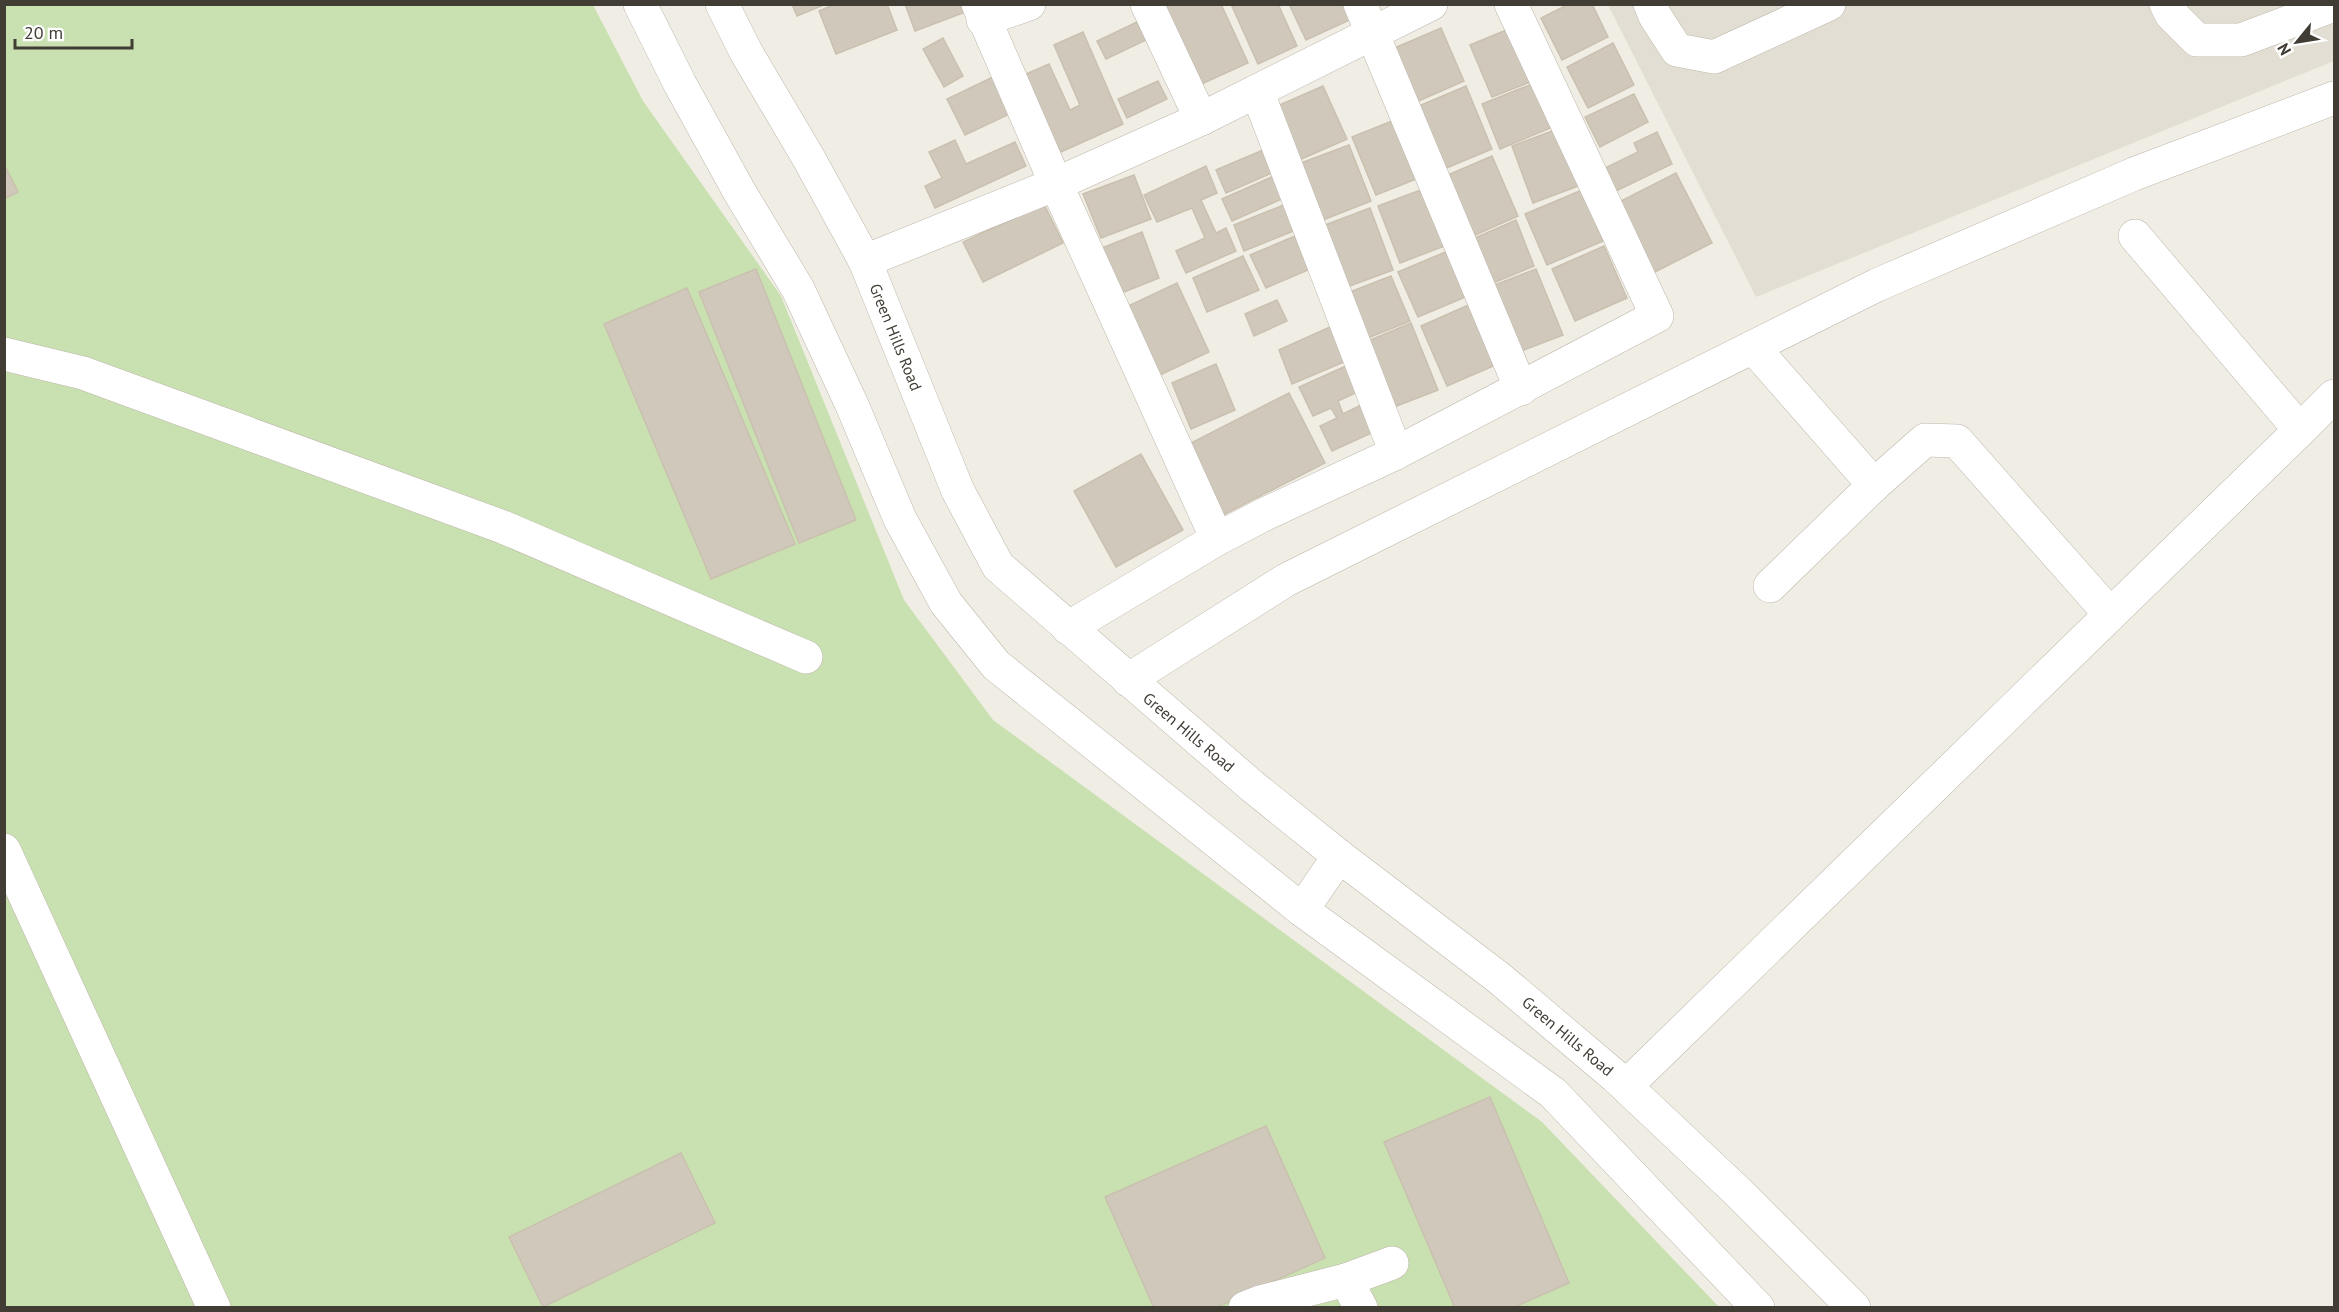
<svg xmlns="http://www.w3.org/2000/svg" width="2339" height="1312" font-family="'PT Sans',sans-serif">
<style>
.residential{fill:#e3ded3}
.green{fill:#c9e0b1}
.building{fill:#d0c8bb;stroke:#cac0af;stroke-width:1.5}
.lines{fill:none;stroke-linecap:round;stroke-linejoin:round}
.minor-casing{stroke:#bdb7ab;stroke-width:34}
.minor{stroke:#fff;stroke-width:33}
.labels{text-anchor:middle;stroke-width:4.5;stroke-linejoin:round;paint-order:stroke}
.street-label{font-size:16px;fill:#413d35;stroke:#fff}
</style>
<rect width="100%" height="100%" fill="#f0ede4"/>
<polygon class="residential" points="1608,5 2334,5 2334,61 1756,297"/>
<polygon class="green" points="5,4 593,5 643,101 781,296 904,600 993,720 1542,1122 1719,1307 5,1308"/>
<g class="building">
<polygon points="792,4 826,4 797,16"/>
<polygon points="835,4 887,4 897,30 836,54 819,11"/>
<polygon points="905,4 975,4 976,8 915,31"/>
<polygon points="1157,4 1221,4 1248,63 1195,87"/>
<polygon points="1231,4 1278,4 1297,46 1258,64"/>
<polygon points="1289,4 1347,4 1354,18 1306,40"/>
<polygon points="1569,4 1592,4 1608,37 1562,60 1541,18"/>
<polygon points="1137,22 1146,40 1106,59 1097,41"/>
<polygon points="1516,26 1538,79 1492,97 1470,45"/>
<polygon points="1441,28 1464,81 1414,103 1390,50"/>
<polygon points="1083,32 1123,124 1052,156 1024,75 1049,64 1070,110 1080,105 1054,45"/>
<polygon points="943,38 963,76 944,87 923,49"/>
<polygon points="1613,43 1634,85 1588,108 1567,67"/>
<polygon points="1001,73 1018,110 965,135 947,99"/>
<polygon points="1158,81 1167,99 1127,118 1118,99"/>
<polygon points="1537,82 1555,126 1500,149 1482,104"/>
<polygon points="1323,86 1347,139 1297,161 1273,108"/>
<polygon points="1466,86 1492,149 1444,169 1419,106"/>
<polygon points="1634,94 1648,122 1600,147 1585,117"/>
<polygon points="1397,119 1421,177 1376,195 1352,137"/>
<polygon points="1560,128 1581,185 1533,203 1512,146"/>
<polygon points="1657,132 1672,164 1612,193 1601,170 1638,152 1634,143"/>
<polygon points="955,140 966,164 1015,142 1026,166 935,208 925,186 942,178 929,152"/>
<polygon points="1349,145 1371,201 1323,220 1301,163"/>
<polygon points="1263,150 1272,173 1226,193 1216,170"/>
<polygon points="1492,156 1518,216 1473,236 1448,175"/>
<polygon points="4,164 18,192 4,199"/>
<polygon points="1206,166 1217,193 1201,200 1216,233 1226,228 1236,251 1186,273 1176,251 1205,238 1192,208 1157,222 1144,195"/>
<polygon points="1676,173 1712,243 1651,274 1615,204"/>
<polygon points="1134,175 1151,219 1101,238 1083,194"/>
<polygon points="1274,176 1284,198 1232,221 1222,199"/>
<polygon points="1426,188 1447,245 1400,263 1378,206"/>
<polygon points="1582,190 1603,241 1547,265 1525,214"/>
<polygon points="1044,204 1063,243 983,282 963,242"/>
<polygon points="1286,204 1296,230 1244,251 1234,225"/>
<polygon points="1370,208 1393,270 1347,287 1325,225"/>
<polygon points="1516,220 1534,266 1493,283 1475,238"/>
<polygon points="1142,232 1159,278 1119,294 1102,248"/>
<polygon points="1295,236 1310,269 1266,288 1250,255"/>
<polygon points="1604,246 1627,298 1575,321 1552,269"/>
<polygon points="1450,250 1470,295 1418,317 1398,272"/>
<polygon points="1243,256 1259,290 1207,312 1193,278"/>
<polygon points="756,269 856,520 799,543 699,292"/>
<polygon points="1536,269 1563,335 1519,352 1492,286"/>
<polygon points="1391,276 1410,321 1368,338 1350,292"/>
<polygon points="1177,283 1209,352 1158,376 1126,307"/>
<polygon points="687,288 795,544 711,579 604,324"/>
<polygon points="1277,300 1287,321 1254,336 1245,314"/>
<polygon points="1473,303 1500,363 1447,386 1421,326"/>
<polygon points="1411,323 1438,390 1394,407 1368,341"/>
<polygon points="1332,326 1346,361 1292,384 1279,350"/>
<polygon points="1216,364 1235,410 1191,429 1172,383"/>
<polygon points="1348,365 1360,391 1338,401 1343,414 1363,404 1376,431 1332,451 1320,426 1337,418 1331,408 1313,416 1299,387"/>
<polygon points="1289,393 1325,463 1223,515 1187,445"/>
<polygon points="1141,454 1183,530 1116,567 1074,491"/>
<polygon points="1490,1097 1569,1283 1512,1308 1455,1308 1384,1142"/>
<polygon points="1266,1126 1325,1258 1215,1308 1154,1308 1105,1197"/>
<polygon points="681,1153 715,1223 543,1307 509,1237"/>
</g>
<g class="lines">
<g class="minor-casing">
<g id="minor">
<polyline points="640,4 680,84 739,191 798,289 852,405 900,519 946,603 996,665 1302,910 1553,1093 1758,1308"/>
<polyline points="722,4 746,52 808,157 865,261 958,491 998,566 1252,786 1339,856 1499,978 1616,1077 1738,1192 1854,1308"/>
<polyline points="978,4 1056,184 1217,539"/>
<polyline points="1147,4 1201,119"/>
<polyline points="1360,4 1521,389"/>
<polyline points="1650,4 1655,16 1677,50 1714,57 1829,4"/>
<polyline points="2166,4 2171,14 2197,40 2241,40 2334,5"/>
<polyline points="983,20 1029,4"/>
<polyline points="1257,91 1396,453"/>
<polyline points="865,261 1056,184 1201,119 1431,4"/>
<polyline points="1753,347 1874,485"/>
<polyline points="4,354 83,373 503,527 806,657"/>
<polyline points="2300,430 2334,396"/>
<polyline points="1770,586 1874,485 1925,440 1957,441 2110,614"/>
<polyline points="1068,628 1217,539 1265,514 1396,453 1657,316 1511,4"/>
<polyline points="1128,680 1286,580 1877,285 2134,174 2334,98"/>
<polyline points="4,850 214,1308"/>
<polyline points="1302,910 1339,856"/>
<polyline points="1626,1086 2300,430 2135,236"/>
<polyline points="1346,1280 1361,1308"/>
<polyline points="1245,1308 1260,1302 1346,1280 1392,1263"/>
</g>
</g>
<use href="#minor" class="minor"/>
</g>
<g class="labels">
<g class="street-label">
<text transform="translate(896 337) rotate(68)" y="6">Green Hills Road</text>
<text transform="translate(1189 732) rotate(40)" y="6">Green Hills Road</text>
<text transform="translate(1568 1036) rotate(40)" y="6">Green Hills Road</text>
</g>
</g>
<rect width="2339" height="1312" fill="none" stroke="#413d35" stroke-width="12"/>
<g transform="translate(2297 42) rotate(240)" stroke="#ffffff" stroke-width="4.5" paint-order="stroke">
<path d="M0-4.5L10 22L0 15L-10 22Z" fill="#413d35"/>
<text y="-9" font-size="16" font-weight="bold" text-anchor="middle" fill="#413d35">N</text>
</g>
<path d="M15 39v9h117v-9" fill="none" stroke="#413d35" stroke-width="3"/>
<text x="24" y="39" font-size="18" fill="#413d35" stroke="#ffffff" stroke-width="4.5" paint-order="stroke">20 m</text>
</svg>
